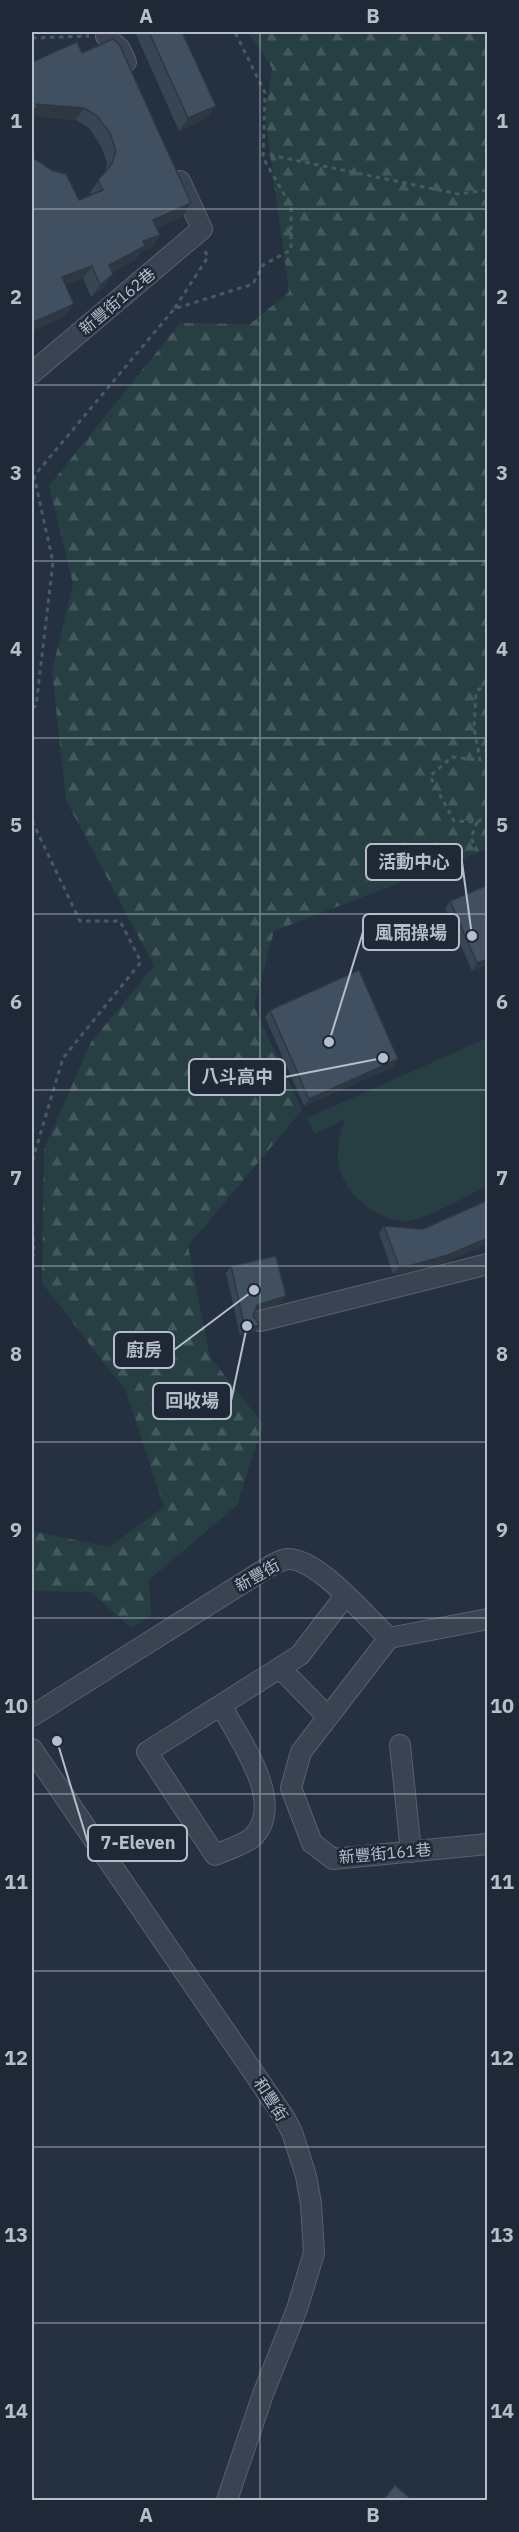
<svg xmlns="http://www.w3.org/2000/svg" width="519" height="2532" font-family="'IBM Plex Sans','Noto Sans TC',sans-serif">
<style>
.green{fill:#273f42}
.forest{fill:url(#forest-firs)}
.lines{fill:none;stroke-linecap:round;stroke-linejoin:round}
.minor-casing{stroke:#57616e;stroke-width:22}
.path{stroke:#455c5f;stroke-width:3;stroke-dasharray:4.5 4.5;stroke-linecap:butt}
.minor{stroke:#394351;stroke-width:20}
.wall{fill:#384553}
.shaded-wall{fill:#2e3843}
.building{fill:#415060;stroke:#2e3843;stroke-width:1.5}
.grid{fill:none;stroke:#b6becb;stroke-width:1.5;stroke-opacity:0.55}
.labels{text-anchor:middle;stroke-width:5;stroke-linejoin:round;paint-order:stroke}
.street-label{font-size:16px;fill:#b6becb;stroke:#1e2836}
.leader{fill:none;stroke:#b6becb;stroke-width:2}
.callout-dot{fill:#b6becb;stroke:#1e2836;stroke-width:2}
.callout{fill:#1e2836;stroke:#b6becb;stroke-width:2}
.callout-label{font-size:18px;text-anchor:middle;font-weight:bold;fill:#b6becb}
.neatline{fill:none;stroke:#b6becb;stroke-width:2}
.grid-label{font-size:20px;text-anchor:middle;font-weight:bold;fill:#b6becb}
</style>
<defs>
<pattern id="forest-firs" width="22" height="20" patternUnits="userSpaceOnUse" patternTransform="scale(1.5)"><rect width="22" height="20" fill="#273f42"/><path d="M5 1l3.5 6h-7zM16 11l3.5 6h-7z" fill="#44595c"/></pattern>
</defs>
<rect width="100%" height="100%" fill="#253141"/>
<path class="green" d="M487,1038v148c-18,9 -67,37 -85,35 -27,-2 -58,-28 -63,-55 -3,-15 1,-31 5,-46l-30,14 -7,-16z"/>
<polygon class="forest" points="248,32 487,32 487,849 274,931 254,1007 302,1110 188,1246 210,1357 263,1424 237,1505 149,1580 151,1615 131,1628 91,1592 32,1591 32,1531 109,1547 164,1507 126,1391 42,1283 44,1149 91,1042 154,966 66,800 52,671 73,584 49,486 180,323 250,324 289,292 265,116 272,68"/>
<g class="lines">
<g class="minor-casing">
<g id="minor">
<polyline points="106,36 120,49 126,62"/>
<polyline points="32,373 202,229 180,181"/>
<polyline points="260,1321 488,1264"/>
<polyline points="389,1638 301,1752 291,1788 312,1843 333,1859 488,1844"/>
<polyline points="280,1668 328,1717"/>
<path d="M221,1705c17,33 66,97 32,132 -9,8 -27,13 -38,18l-68,-103 153,-97 45,-59"/>
<path d="M32,1716l230,-145c7,-4 17,-11 25,-12 30,-2 80,59 102,79l99,-19"/>
<polyline points="400,1745 411,1852"/>
<polyline points="32,1749 284,2117 292,2132 306,2176 311,2204 314,2253 297,2309 263,2394 227,2500"/>
</g>
</g>
<g class="path">
<polyline points="32,38 89,36"/>
<polyline points="270,155 458,194 488,190"/>
<polyline points="205,251 208,257 174,309 253,284 263,265 291,250 291,206 263,158 265,93 235,32"/>
<polyline points="488,682 476,692 474,728 480,760 452,757 430,776 454,821 477,822 488,816"/>
<polyline points="32,708 36,706 53,562 34,476 174,309"/>
<polyline points="32,821 80,921 120,921 141,962 63,1058 32,1162"/>
<polyline points="477,822 471,838 478,853"/>
<polyline points="32,1219 34,1255 32,1257"/>
</g>
<use href="#minor" class="minor"/>
</g>
<g class="wall">
<polygon points="135,32 182,32 207,118 179,131"/>
<polygon points="82,53 183,216 156,228 160,235 151,248 141,251 136,259 112,272 113,274 104,287 91,297 83,278 65,285 65,316 32,331 79,200 91,195 90,192 105,173 107,163 101,146 89,128 76,120 32,116 32,62"/>
<polygon points="450,901 488,964 472,971 445,908"/>
<polygon points="270,1010 393,1067 304,1106 265,1017"/>
<polygon points="488,1200 488,1243 443,1263 407,1272 393,1274 379,1233 384,1226 423,1229"/>
<polygon points="231,1266 286,1296 281,1303 255,1311 253,1316 260,1325 255,1332 240,1335 226,1273"/>
</g>
<g class="shaded-wall">
<polygon points="36,104 84,108 76,120 32,116 32,117 32,109"/>
<polygon points="216,106 207,118 179,131 188,118"/>
<polygon points="191,203 183,216 144,233 153,220"/>
<polygon points="160,235 151,248 141,251 136,259 100,278 109,265 143,241"/>
<polygon points="92,266 83,278 53,290 62,277"/>
<polygon points="113,274 104,287 91,297 100,285"/>
<polygon points="74,304 65,316 32,331 32,323"/>
<polygon points="488,959 488,964 472,971 477,963"/>
<polygon points="398,1059 393,1067 304,1106 309,1099"/>
<polygon points="488,1238 488,1243 443,1263 407,1272 393,1274 399,1266"/>
<polygon points="286,1296 281,1303 252,1312 257,1305"/>
<polygon points="260,1325 255,1332 240,1335 245,1328"/>
</g>
<g class="building">
<polygon points="149,32 182,32 216,106 188,118"/>
<polygon points="113,39 119,44 191,203 153,220 160,235 143,241 145,246 109,265 113,274 100,285 92,266 62,277 74,304 32,323 32,160 35,159 53,171 66,174 79,200 103,190 98,180 112,164 116,151 110,133 97,116 84,108 36,104 38,108 32,109 32,62 77,42 82,53"/>
<polygon points="488,885 488,959 477,963 450,901"/>
<polygon points="359,970 398,1059 309,1099 270,1010"/>
<polygon points="488,1200 488,1238 448,1255 412,1265 399,1266 384,1226 423,1229"/>
<polygon points="276,1256 286,1296 257,1305 253,1316 260,1325 245,1328 231,1266"/>
<polygon points="395,2485 412,2500 383,2500"/>
</g>
<path class="grid" d="M260,32v2468M32,209h456M32,385h456M32,561h456M32,738h456M32,914h456M32,1090h456M32,1266h456M32,1442h456M32,1618h456M32,1794h456M32,1971h456M32,2147h456M32,2323h456"/>
<g class="labels">
<g class="street-label">
<text transform="translate(117 301) rotate(-40)" y="6">新豐街162巷</text>
<text transform="translate(257 1575) rotate(-29)" y="6">新豐街</text>
<text transform="translate(385 1853) rotate(-5)" y="6">新豐街161巷</text>
<text transform="translate(271 2099) rotate(57)" y="6">和豐街</text>
</g>
</g>
<path class="leader" d="M472 936L462 862M329 1042L363 932M383 1058L285 1077M254 1290L174 1350M247 1326L231 1401M57 1741L88 1843"/>
<g class="callout-dot">
<circle cx="472" cy="936" r="6"/>
<circle cx="329" cy="1042" r="6"/>
<circle cx="383" cy="1058" r="6"/>
<circle cx="254" cy="1290" r="6"/>
<circle cx="247" cy="1326" r="6"/>
<circle cx="57" cy="1741" r="6"/>
</g>
<g class="callout">
<rect x="366" y="844" width="96" height="36" rx="6"/>
<rect x="363" y="914" width="96" height="36" rx="6"/>
<rect x="189" y="1059" width="96" height="36" rx="6"/>
<rect x="114" y="1332" width="60" height="36" rx="6"/>
<rect x="153" y="1383" width="78" height="36" rx="6"/>
<rect x="88" y="1825" width="99" height="36" rx="6"/>
</g>
<g class="callout-label">
<text x="414" y="868">活動中心</text>
<text x="411" y="939">風雨操場</text>
<text x="237" y="1083">八斗高中</text>
<text x="144" y="1356">廚房</text>
<text x="192" y="1407">回收場</text>
<text x="138" y="1849">7-Eleven</text>
</g>
<rect width="519" height="2532" fill="none" stroke="#1e2836" stroke-width="66"/>
<rect x="33" y="33" width="453" height="2466" class="neatline"/>
<g class="grid-label">
<text x="146" y="23">A</text>
<text x="373" y="23">B</text>
<text x="16" y="128">1</text>
<text x="502" y="128">1</text>
<text x="16" y="304">2</text>
<text x="502" y="304">2</text>
<text x="16" y="480">3</text>
<text x="502" y="480">3</text>
<text x="16" y="656">4</text>
<text x="502" y="656">4</text>
<text x="16" y="832">5</text>
<text x="502" y="832">5</text>
<text x="16" y="1009">6</text>
<text x="502" y="1009">6</text>
<text x="16" y="1185">7</text>
<text x="502" y="1185">7</text>
<text x="16" y="1361">8</text>
<text x="502" y="1361">8</text>
<text x="16" y="1537">9</text>
<text x="502" y="1537">9</text>
<text x="16" y="1713">10</text>
<text x="502" y="1713">10</text>
<text x="16" y="1889">11</text>
<text x="502" y="1889">11</text>
<text x="16" y="2065">12</text>
<text x="502" y="2065">12</text>
<text x="16" y="2242">13</text>
<text x="502" y="2242">13</text>
<text x="16" y="2418">14</text>
<text x="502" y="2418">14</text>
<text x="146" y="2522">A</text>
<text x="373" y="2522">B</text>
</g>
</svg>
